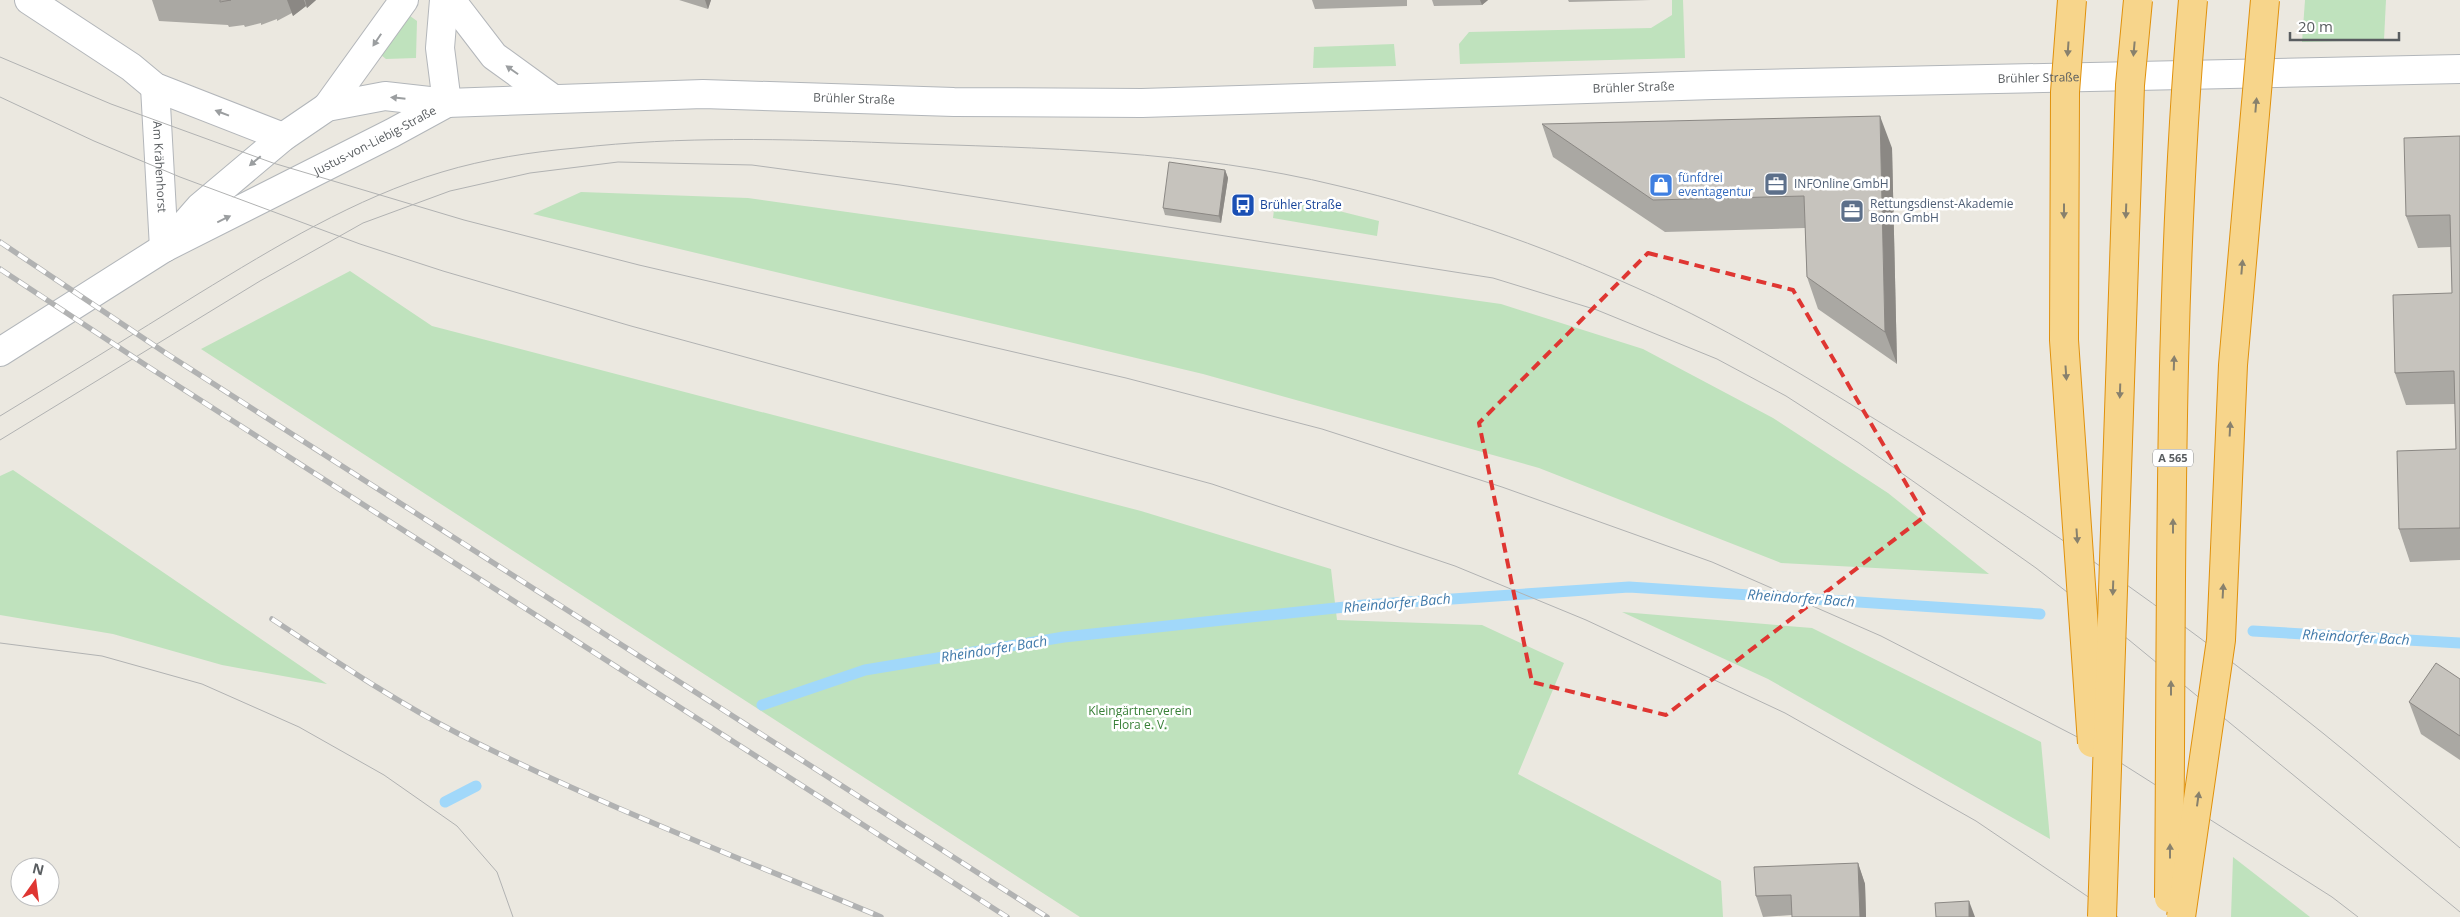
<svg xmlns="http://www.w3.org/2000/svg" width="2460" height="917" font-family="'Open Sans',sans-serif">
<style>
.green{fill:#bfe2bd}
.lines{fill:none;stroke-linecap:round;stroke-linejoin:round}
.stream{stroke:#a1d8fa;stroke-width:11}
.minor-casing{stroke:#b3b6ba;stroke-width:30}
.tertiary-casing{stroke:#b3b6ba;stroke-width:30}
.secondary-casing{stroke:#b2b6ba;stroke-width:30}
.minor{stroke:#fff;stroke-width:28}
.tertiary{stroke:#fff;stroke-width:28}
.secondary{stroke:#fff;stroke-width:28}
.tram{stroke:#b1b2b2;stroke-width:1}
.rail-casing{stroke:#b1b2b2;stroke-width:5.5}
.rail{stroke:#fff;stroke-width:4;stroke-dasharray:11;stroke-linecap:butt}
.motorway-bridge-casing{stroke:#e0910c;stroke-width:30;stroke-linecap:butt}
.motorway-bridge{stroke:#f7d58b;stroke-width:28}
.wall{fill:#aaa8a3}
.shaded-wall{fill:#8b8884}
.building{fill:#c6c3bd;stroke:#8b8884}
.oneway{fill:#9b9ea0}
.oneway2{fill:#88816d}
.marked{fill:none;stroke:#df3632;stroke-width:4;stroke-dasharray:10 6;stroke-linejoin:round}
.labels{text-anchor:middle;stroke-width:5;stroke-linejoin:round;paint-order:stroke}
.shield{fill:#fff;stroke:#8b8e90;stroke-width:1}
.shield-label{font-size:11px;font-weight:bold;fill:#595d60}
.street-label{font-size:12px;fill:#595d60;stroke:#fff}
.shop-label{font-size:12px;fill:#366cbe;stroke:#fff;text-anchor:start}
.service-label{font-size:12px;fill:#4e5e75;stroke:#fff;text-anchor:start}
.transit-label{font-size:12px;fill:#164399;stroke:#fff;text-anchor:start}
.park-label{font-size:12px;fill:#398038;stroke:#fff}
.water-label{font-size:14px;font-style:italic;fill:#417aaa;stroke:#fff}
</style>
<rect width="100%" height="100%" fill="#ebe8e0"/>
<g class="green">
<polygon points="1672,0 1683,0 1685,58 1460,64 1459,44 1469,32 1651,28 1672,15"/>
<polygon points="2305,0 2386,0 2384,40 2302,42"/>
<polygon points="410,16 417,21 416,58 386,59 381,55"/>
<polygon points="1394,44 1396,66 1313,68 1314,47"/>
<polygon points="581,192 748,198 1501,304 1643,349 1773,418 1888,493 1989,574 1781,563 1539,468 1203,374 533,214"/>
<polygon points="1275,201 1327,208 1379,221 1377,236 1273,218"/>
<polygon points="350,271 432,326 1141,511 1331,569 1337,620 1482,625 1564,663 1518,774 1721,881 1723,917 1080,917 201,349"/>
<polygon points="13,470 327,684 222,665 113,634 0,615 0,476"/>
<polygon points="1622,612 1812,628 2041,742 2050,839 1768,679"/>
<polygon points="2233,857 2310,917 2231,917"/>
</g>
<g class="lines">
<g class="stream">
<polyline points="2253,631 2460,643"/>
<polyline points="762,705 865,670 1064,637 1364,605 1629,587 2040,614"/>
<polyline points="445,802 476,786"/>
</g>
<g class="minor-casing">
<g id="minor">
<polyline points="29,0 131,67 155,87 283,137"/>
<path id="s1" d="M155,87l9,161"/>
</g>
</g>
<g class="tertiary-casing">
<g id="tertiary">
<polyline points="444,0 440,48 447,103"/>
<polyline points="451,0 494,56 552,98"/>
<polyline points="327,107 404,0"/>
</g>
</g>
<g class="secondary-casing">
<g id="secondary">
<path id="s2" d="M164,248l36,-41 83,-70 44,-30 58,-11 62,7 256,-9 251,8 188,1 571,-18 747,-16"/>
<path id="s3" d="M0,352l164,-104 228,-115 55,-30"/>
</g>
</g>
<use href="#minor" class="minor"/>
<use href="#tertiary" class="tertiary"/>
<use href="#secondary" class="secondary"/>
<g class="tram">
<polyline points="0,57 111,104 273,163 464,220 639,265 1126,378 1322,429 1502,487 1712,562 1881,636 2091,744 2332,897 2358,917"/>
<polyline points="0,97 94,141 180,177 360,244 443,271 631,326 1212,484 1455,566 1586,620 1785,713 1976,821 2118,917"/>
<path d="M0,416c66,-40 132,-81 198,-122 77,-47 157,-96 244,-122 43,-13 89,-20 134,-24 105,-12 210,-9 315,-5 149,5 302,7 448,43 102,24 202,59 298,102 98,43 194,104 286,161 139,87 273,182 401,285 46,37 91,76 136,114"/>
<polyline points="0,440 260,281 363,223 450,191 530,173 618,162 752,165 900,185 1493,278 1597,310 1717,359 1786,396 1859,443 2036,568 2129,640 2460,912"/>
<polyline points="0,643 102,656 202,684 299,727 384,775 457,826 497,872 513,917"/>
</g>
<g class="rail-casing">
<g id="rail">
<polyline points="0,242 167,354 1047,917"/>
<polyline points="0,269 147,366 1007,917"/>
<path d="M272,619c61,40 122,82 187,115 136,69 281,124 422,183"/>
</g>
</g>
<use href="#rail" class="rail"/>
<g class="motorway-bridge-casing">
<g id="motorway-bridge">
<polyline points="2072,0 2065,92 2064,340 2092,743"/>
<path d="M2169,898c3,-299 -2,-600 24,-898"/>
<polyline points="2102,917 2130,85 2138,0"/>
<polyline points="2181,917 2221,640 2233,365 2265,0"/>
</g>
</g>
<use href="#motorway-bridge" class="motorway-bridge"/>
</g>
<g class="wall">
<polygon points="152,0 316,0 307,8 306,6 293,16 292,13 277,21 277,19 261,25 261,23 245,27 244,25 229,27 228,25 159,21"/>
<polygon points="679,0 711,0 708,9"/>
<polygon points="1312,0 1407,0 1407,6 1315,9"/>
<polygon points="1432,0 1488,0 1482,5 1434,6"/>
<polygon points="1568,0 1651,0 1569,2"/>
<polygon points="1542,124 1892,148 1897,364 1818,309 1807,277 1805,228 1665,232 1553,157"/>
<polygon points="2460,136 2460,560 2410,562 2399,529 2456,449 2455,404 2406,405 2395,373 2452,293 2451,247 2418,248 2406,216"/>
<polygon points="1225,170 1228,178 1221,223 1165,215 1163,208"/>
<polygon points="2460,679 2460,760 2421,734 2409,702"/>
<polygon points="1858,863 1865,884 1866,917 1792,917 1792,915 1763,917 1756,896"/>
</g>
<g class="shaded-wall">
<polygon points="287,0 304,0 306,6 293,16"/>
<polygon points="305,0 316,0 307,8"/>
<polygon points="705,0 711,0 708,9"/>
<polygon points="1480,0 1488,0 1482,5"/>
<polygon points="1880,116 1892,148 1897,364 1885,332"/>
<polygon points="1225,170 1228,178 1221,223 1219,216"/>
<polygon points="1858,863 1865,884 1866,917 1860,917"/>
<polygon points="1969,901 1975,917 1969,917"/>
</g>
<g class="building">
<polygon points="220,0 231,0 220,2"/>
<polygon points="1880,116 1885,332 1807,277 1804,196 1653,200 1542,124"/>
<polygon points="2460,136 2460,528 2399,529 2397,451 2456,449 2454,371 2395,373 2393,295 2452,293 2450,215 2406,216 2404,138"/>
<polygon points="1169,162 1225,170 1219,216 1163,208"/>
<polygon points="2436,663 2460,679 2460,736 2409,702"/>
<polygon points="1858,863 1860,917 1792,917 1791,895 1756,896 1754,867"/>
<polygon points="1969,901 1969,917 1936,917 1935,903"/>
</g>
<defs><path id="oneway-solid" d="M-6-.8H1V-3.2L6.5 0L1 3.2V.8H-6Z" transform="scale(1.25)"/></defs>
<g class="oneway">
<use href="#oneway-solid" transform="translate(377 40) rotate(124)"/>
<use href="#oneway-solid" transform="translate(512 70) rotate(-145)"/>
<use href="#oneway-solid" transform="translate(398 98) rotate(-174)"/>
<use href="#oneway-solid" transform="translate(222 113) rotate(-159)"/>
<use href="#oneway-solid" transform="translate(255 161) rotate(140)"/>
<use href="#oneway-solid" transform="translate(224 219) rotate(-26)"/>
</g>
<g class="oneway2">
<use href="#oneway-solid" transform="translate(2068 49) rotate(94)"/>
<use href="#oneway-solid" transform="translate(2134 49) rotate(95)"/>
<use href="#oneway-solid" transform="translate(2256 105) rotate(-85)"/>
<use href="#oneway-solid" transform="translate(2064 211) rotate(90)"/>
<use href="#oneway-solid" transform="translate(2126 211) rotate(92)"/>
<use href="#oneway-solid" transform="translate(2242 267) rotate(-85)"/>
<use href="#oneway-solid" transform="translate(2174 363) rotate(-88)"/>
<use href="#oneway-solid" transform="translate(2066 373) rotate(86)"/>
<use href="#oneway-solid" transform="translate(2120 391) rotate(92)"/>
<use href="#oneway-solid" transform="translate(2230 429) rotate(-87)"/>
<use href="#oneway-solid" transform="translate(2173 526) rotate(-90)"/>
<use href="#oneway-solid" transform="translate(2077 536) rotate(86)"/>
<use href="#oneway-solid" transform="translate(2113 588) rotate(92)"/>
<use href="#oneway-solid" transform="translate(2223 591) rotate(-87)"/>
<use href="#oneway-solid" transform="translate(2171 688) rotate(-90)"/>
<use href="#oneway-solid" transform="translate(2198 799) rotate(-82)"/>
<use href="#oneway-solid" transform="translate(2170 851) rotate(-90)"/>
</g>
<path class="marked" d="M1648,253l145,37 132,226 -259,199 -134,-33 -53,-259z"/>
<defs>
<g id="office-square" transform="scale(1.25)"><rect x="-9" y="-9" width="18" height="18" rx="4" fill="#5c6f8a" stroke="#fff"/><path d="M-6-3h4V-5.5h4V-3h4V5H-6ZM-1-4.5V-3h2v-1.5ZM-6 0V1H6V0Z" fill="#fff"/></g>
<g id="shop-square" transform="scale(1.25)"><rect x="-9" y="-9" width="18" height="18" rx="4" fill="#3f7fe0" stroke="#fff"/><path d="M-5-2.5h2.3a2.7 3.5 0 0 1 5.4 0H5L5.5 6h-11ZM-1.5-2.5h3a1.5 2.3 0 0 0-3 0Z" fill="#fff"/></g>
<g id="bus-square" transform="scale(1.25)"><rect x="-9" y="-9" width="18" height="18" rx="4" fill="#1a4fb4" stroke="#fff"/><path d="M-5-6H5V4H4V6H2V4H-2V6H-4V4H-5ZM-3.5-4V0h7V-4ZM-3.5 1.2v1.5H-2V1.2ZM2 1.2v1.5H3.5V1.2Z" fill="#fff"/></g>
</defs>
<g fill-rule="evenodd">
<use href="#office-square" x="1776" y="184"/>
<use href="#shop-square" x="1661" y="185"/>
<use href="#bus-square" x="1243" y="205"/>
<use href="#office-square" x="1852" y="211"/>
</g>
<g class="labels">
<rect class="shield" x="2153" y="449.5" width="40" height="17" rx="4"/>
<g class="shield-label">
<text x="2173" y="462">A 565</text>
</g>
<g class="street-label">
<text dy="4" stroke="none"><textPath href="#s2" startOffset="1930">Brühler Straße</textPath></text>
<text dy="4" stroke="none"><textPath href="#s2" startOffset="1525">Brühler Straße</textPath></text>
<text dy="4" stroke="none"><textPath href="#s2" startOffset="745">Brühler Straße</textPath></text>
<text dy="4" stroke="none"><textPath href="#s3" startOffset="431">Justus-von-Liebig-Straße</textPath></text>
<text dy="4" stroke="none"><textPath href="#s1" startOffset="80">Am Krähenhorst</textPath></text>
</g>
<g class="shop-label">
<text x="1678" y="182">fünfdrei<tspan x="1678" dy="14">eventagentur</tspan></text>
</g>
<g class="service-label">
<text x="1794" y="188">INFOnline GmbH</text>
<text x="1870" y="208">Rettungsdienst-Akademie<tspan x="1870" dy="14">Bonn GmbH</tspan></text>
</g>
<g class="transit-label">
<text x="1260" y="209">Brühler Straße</text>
</g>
<g class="park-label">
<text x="1140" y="715">Kleingärtnerverein<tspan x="1140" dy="14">Flora e. V.</tspan></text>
</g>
<g class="water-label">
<text transform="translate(1801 598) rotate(4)" y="5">Rheindorfer Bach</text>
<text transform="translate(1397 603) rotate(-5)" y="5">Rheindorfer Bach</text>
<text transform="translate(2356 637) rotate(3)" y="5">Rheindorfer Bach</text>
<text transform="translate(994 649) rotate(-9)" y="5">Rheindorfer Bach</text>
</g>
</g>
<g transform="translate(35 882) rotate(14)"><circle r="24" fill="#ffffff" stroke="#bdbebf"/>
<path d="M0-4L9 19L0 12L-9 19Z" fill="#df3632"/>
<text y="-8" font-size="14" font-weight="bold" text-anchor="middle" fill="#595d60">N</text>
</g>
<path d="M2290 32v8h109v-8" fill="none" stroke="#595d60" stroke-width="2.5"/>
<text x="2298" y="32" font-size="15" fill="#595d60" stroke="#ffffff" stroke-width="4" paint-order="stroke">20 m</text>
</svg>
